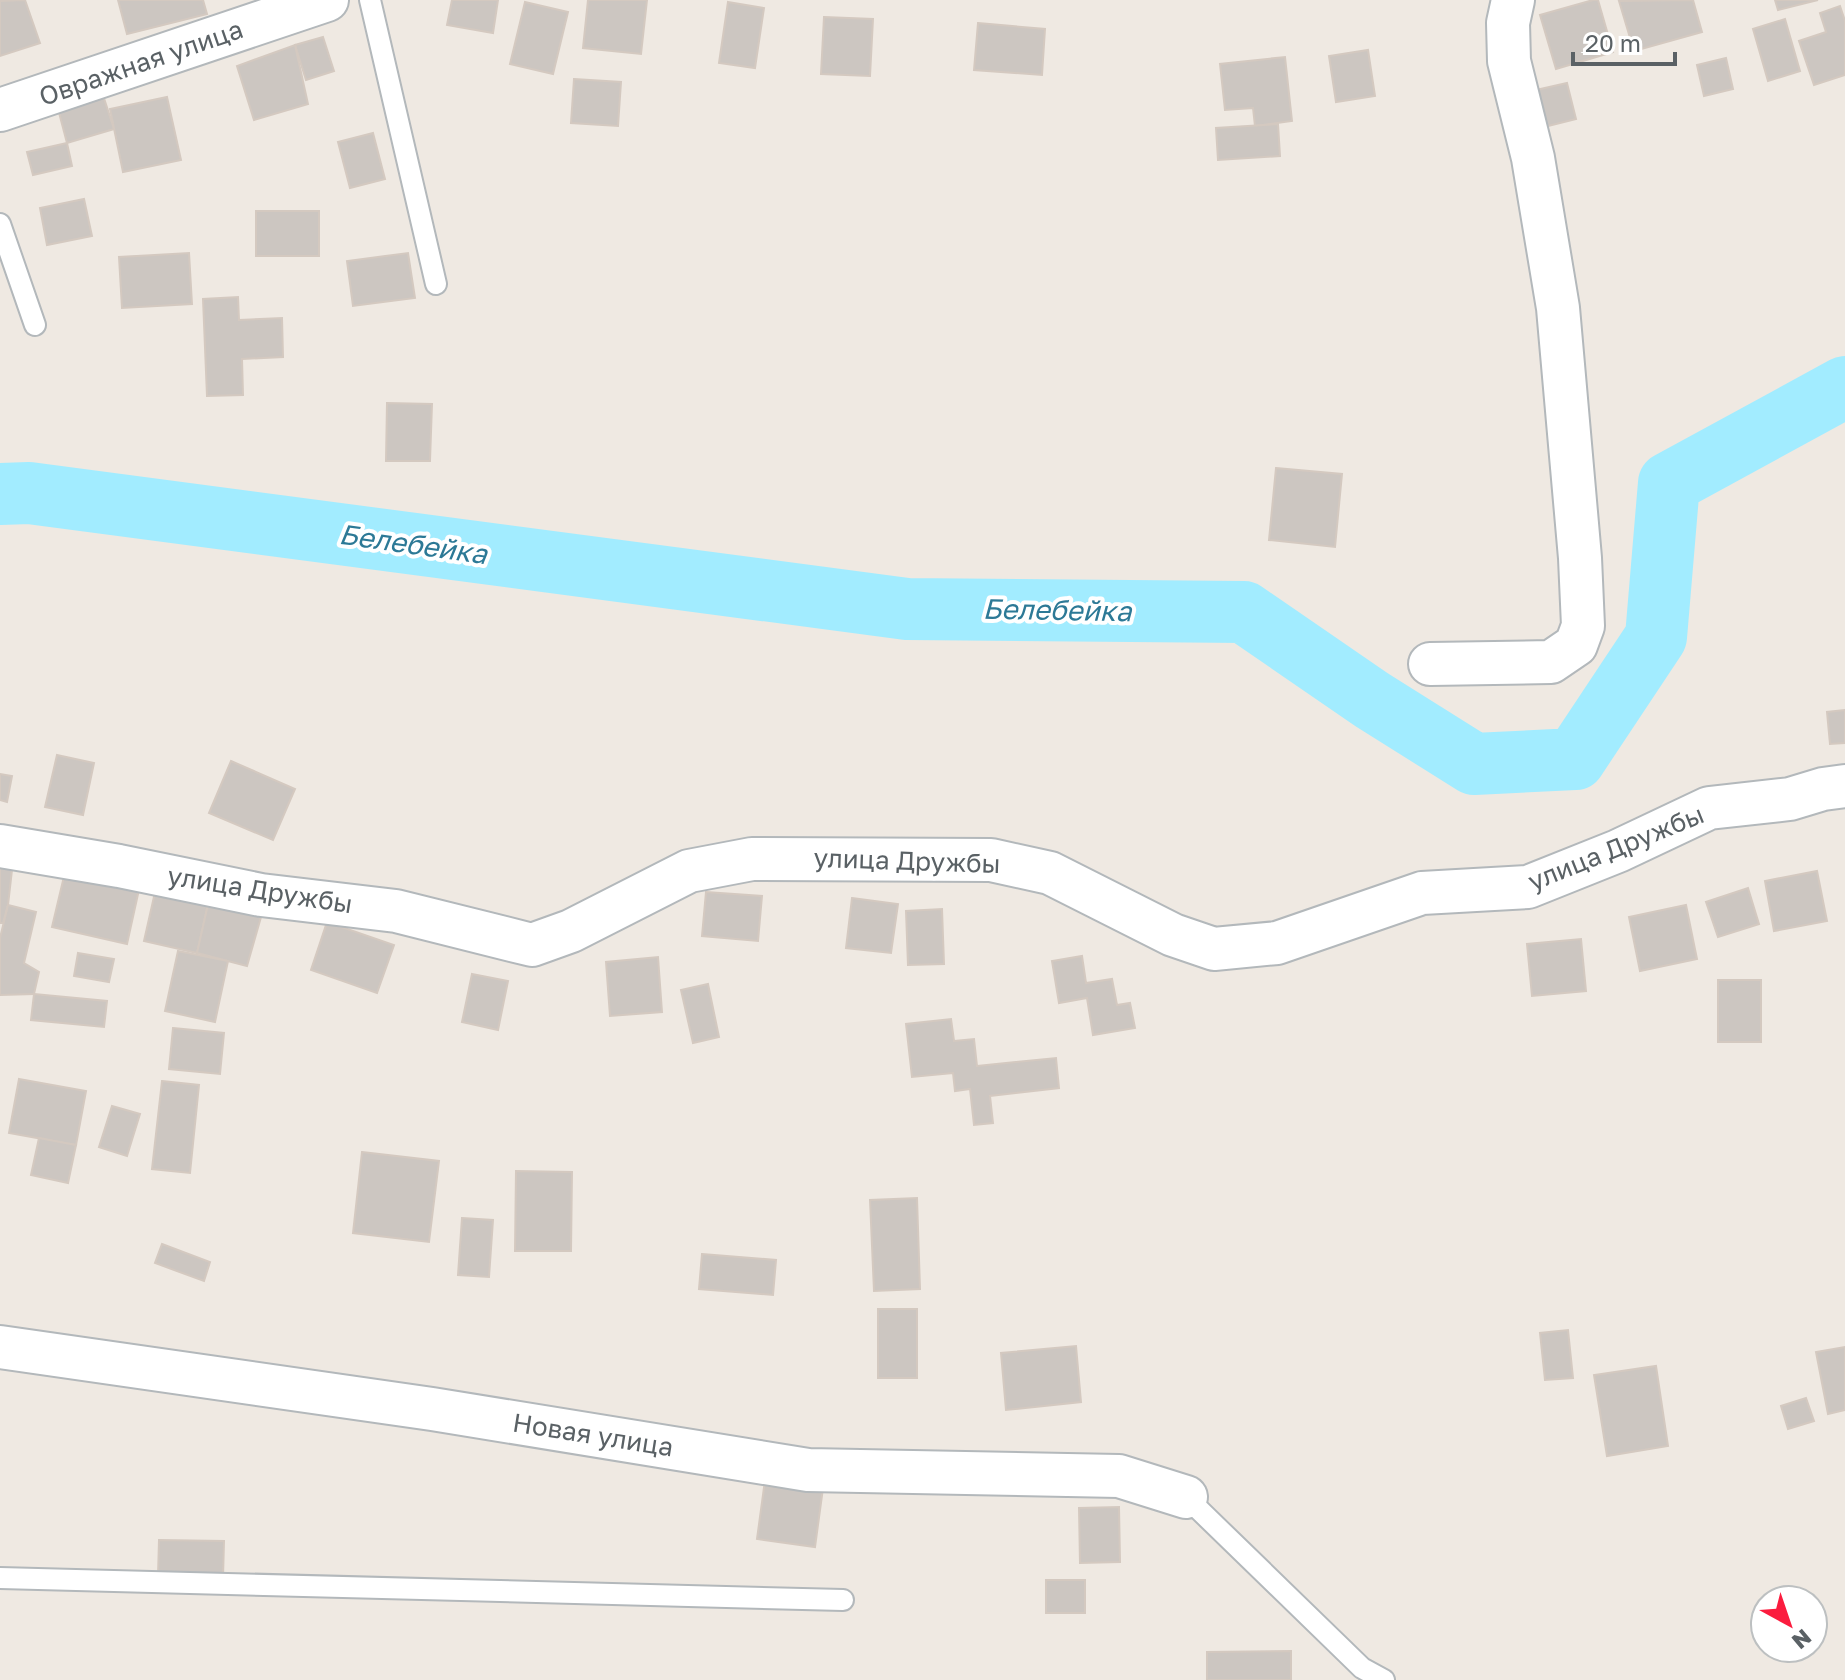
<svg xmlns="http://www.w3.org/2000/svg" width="1845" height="1680" font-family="'Golos Text',sans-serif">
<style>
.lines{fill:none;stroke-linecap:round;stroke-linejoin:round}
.river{stroke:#a2ecff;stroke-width:62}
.building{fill:#ccc6c1;stroke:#d4c9c0;stroke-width:2}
.lane-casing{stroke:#b3b8bb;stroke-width:24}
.street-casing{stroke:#b3b8bb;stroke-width:46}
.lane{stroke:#fff;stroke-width:20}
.street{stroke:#fff;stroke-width:42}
.labels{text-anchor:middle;stroke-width:8;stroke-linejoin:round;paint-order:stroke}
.street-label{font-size:26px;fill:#5a6165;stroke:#fff}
.water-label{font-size:28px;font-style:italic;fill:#2c7996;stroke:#fff}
</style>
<rect width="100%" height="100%" fill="#efe9e2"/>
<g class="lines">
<polyline class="river" points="0,494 29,493 907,609 1244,612 1372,700 1474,764 1575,759 1656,637 1669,483 1845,387"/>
</g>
<g class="building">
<polygon points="25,0 40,43 0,56 0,1"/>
<polygon points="118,0 203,0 207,14 127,34"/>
<polygon points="452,0 498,0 493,33 447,25"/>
<polygon points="588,0 647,0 641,54 583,48"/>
<polygon points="1593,0 1598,0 1613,52 1556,69 1540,15"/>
<polygon points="1693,0 1702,32 1634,51 1619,1"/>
<polygon points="1775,0 1818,0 1778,10"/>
<polygon points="525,2 568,12 553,74 510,64"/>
<polygon points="728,2 764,8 755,68 719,63"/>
<polygon points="1840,6 1845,21 1845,75 1814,85 1799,41 1826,32 1820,13"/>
<polygon points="824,17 873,19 870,76 821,74"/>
<polygon points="1785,19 1800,71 1768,81 1753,29"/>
<polygon points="978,23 1045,29 1042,75 974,70"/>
<polygon points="323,37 334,71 306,80 295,45"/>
<polygon points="295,45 308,104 254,120 237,66"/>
<polygon points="1368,50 1375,96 1336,102 1329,56"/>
<polygon points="1285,57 1292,121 1255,126 1253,108 1225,110 1220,64"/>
<polygon points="1726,58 1733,89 1704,96 1697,65"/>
<polygon points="574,79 621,82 618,126 571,123"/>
<polygon points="1567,83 1576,119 1536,129 1527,92"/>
<polygon points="102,92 114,129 67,143 57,105"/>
<polygon points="167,97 181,160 123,172 110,109"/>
<polygon points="1278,124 1280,156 1218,160 1216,128"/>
<polygon points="373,133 385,179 350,188 338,142"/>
<polygon points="67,143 72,166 33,175 27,152"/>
<polygon points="84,199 92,236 47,245 40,208"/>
<rect x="256" y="211" width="63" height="45"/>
<polygon points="189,253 192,304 122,308 119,257"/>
<polygon points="408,253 415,298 353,306 347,261"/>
<polygon points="238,297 239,320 282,318 283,357 242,359 243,395 207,396 203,299"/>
<polygon points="387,403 432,404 430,461 386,461"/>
<polygon points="1276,468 1342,474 1335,547 1269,540"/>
<polygon points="1845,710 1845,743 1830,744 1827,712"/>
<polygon points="57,755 94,763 83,815 45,807"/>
<polygon points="231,761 295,789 273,840 209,813"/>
<polygon points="0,774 12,776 7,802 0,800"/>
<polygon points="0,859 13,861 8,905 3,923 0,923"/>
<polygon points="66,868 140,885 127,944 52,927"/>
<polygon points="1817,871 1827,921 1774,931 1765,881"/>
<polygon points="158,879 211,891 197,953 144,941"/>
<polygon points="1748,888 1759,924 1718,937 1706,902"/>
<polygon points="211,891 265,903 247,966 197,953"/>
<polygon points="706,892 762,896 758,941 702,936"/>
<polygon points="852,898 898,904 891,953 846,948"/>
<polygon points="8,905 36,912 24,963 39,972 34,994 0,995 0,938"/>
<polygon points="1686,905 1697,959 1640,971 1629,917"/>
<polygon points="942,909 944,964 908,965 906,911"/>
<polygon points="327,922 394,945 377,993 311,970"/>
<polygon points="1581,939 1586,991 1532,996 1527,944"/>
<polygon points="178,951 228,961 215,1022 165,1011"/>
<polygon points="78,953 114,959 109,982 74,976"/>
<polygon points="1082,956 1086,983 1112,979 1117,1005 1130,1003 1135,1028 1093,1035 1087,998 1059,1003 1052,961"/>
<polygon points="658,957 662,1012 610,1016 606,962"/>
<polygon points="472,974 508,981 498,1030 462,1022"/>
<rect x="1718" y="980" width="43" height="62"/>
<polygon points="708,984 719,1037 693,1043 681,990"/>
<polygon points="34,994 107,1001 104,1027 31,1020"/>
<polygon points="951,1019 954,1041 974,1039 977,1066 1056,1058 1059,1088 990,1096 993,1123 974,1125 970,1089 955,1091 953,1073 912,1077 906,1024"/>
<polygon points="173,1028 224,1033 220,1074 169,1069"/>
<polygon points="19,1079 86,1091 76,1145 9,1133"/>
<polygon points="162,1081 199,1085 190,1173 152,1169"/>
<polygon points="112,1106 140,1114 127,1156 99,1147"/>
<polygon points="39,1138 76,1145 68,1183 31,1175"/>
<polygon points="362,1152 439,1161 429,1242 353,1233"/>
<polygon points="516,1171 572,1172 571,1251 515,1251"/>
<polygon points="917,1198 920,1289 874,1291 870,1200"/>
<polygon points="462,1218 493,1220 489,1277 458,1275"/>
<polygon points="162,1244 210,1262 204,1281 155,1263"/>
<polygon points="702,1254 776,1260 773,1295 699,1289"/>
<rect x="878" y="1309" width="39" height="69"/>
<polygon points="1568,1330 1573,1378 1545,1380 1540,1333"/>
<polygon points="1076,1346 1081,1402 1006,1410 1001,1353"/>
<polygon points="1845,1347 1845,1410 1828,1414 1816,1352"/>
<polygon points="1656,1366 1668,1446 1607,1456 1594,1375"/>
<polygon points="1806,1398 1814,1421 1788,1429 1781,1406"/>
<polygon points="765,1480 823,1488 815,1547 757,1539"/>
<polygon points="1119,1507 1120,1562 1080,1563 1079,1508"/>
<polygon points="159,1540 224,1541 223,1578 158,1576"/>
<rect x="1046" y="1580" width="39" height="33"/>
<polygon points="1291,1651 1291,1680 1207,1680 1207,1652"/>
</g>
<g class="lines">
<g class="lane-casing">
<g id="lane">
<polyline points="370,0 436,284"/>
<polyline points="0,224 35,325"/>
<polyline points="1186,1497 1362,1668 1384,1680"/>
<polyline points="0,1578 843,1600"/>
</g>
</g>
<g class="street-casing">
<g id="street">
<polyline points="0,110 327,0"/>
<polyline points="1430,664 1551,662 1576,645 1583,626 1580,558 1558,308 1533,158 1509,61 1508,23 1513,0"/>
<polyline points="0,846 119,866 261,895 396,911 532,945 571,931 689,871 752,859 991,860 1050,873 1173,935 1214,949 1277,943 1422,893 1528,887 1618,851 1709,808 1790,799 1823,789 1845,786"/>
<polyline points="0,1347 432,1409 808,1470 1119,1476 1186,1497"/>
</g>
</g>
<use href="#lane" class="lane"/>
<use href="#street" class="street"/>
</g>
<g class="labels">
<g class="street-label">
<text transform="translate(141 63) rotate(-19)" y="9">Овражная улица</text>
<text transform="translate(1616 848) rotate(-22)" y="9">улица Дружбы</text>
<text transform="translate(907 861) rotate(2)" y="9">улица Дружбы</text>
<text transform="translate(260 890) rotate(9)" y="9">улица Дружбы</text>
<text transform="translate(593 1435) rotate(9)" y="9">Новая улица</text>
</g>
<g class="water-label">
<text transform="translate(413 544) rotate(8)" y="10">Белебейка</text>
<text transform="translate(1057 610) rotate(1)" y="10">Белебейка</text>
</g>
</g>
<g transform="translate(1789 1624) rotate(140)"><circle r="38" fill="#ffffff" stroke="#bdc0c1" stroke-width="2"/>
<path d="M0-6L14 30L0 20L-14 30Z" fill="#fb1c3e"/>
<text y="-12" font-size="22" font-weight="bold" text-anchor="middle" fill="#5a6165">N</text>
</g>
<path d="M1573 52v12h102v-12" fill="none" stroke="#5a6165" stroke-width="4"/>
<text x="1585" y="52" font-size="24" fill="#5a6165" stroke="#ffffff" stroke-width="6" paint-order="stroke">20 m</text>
</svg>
